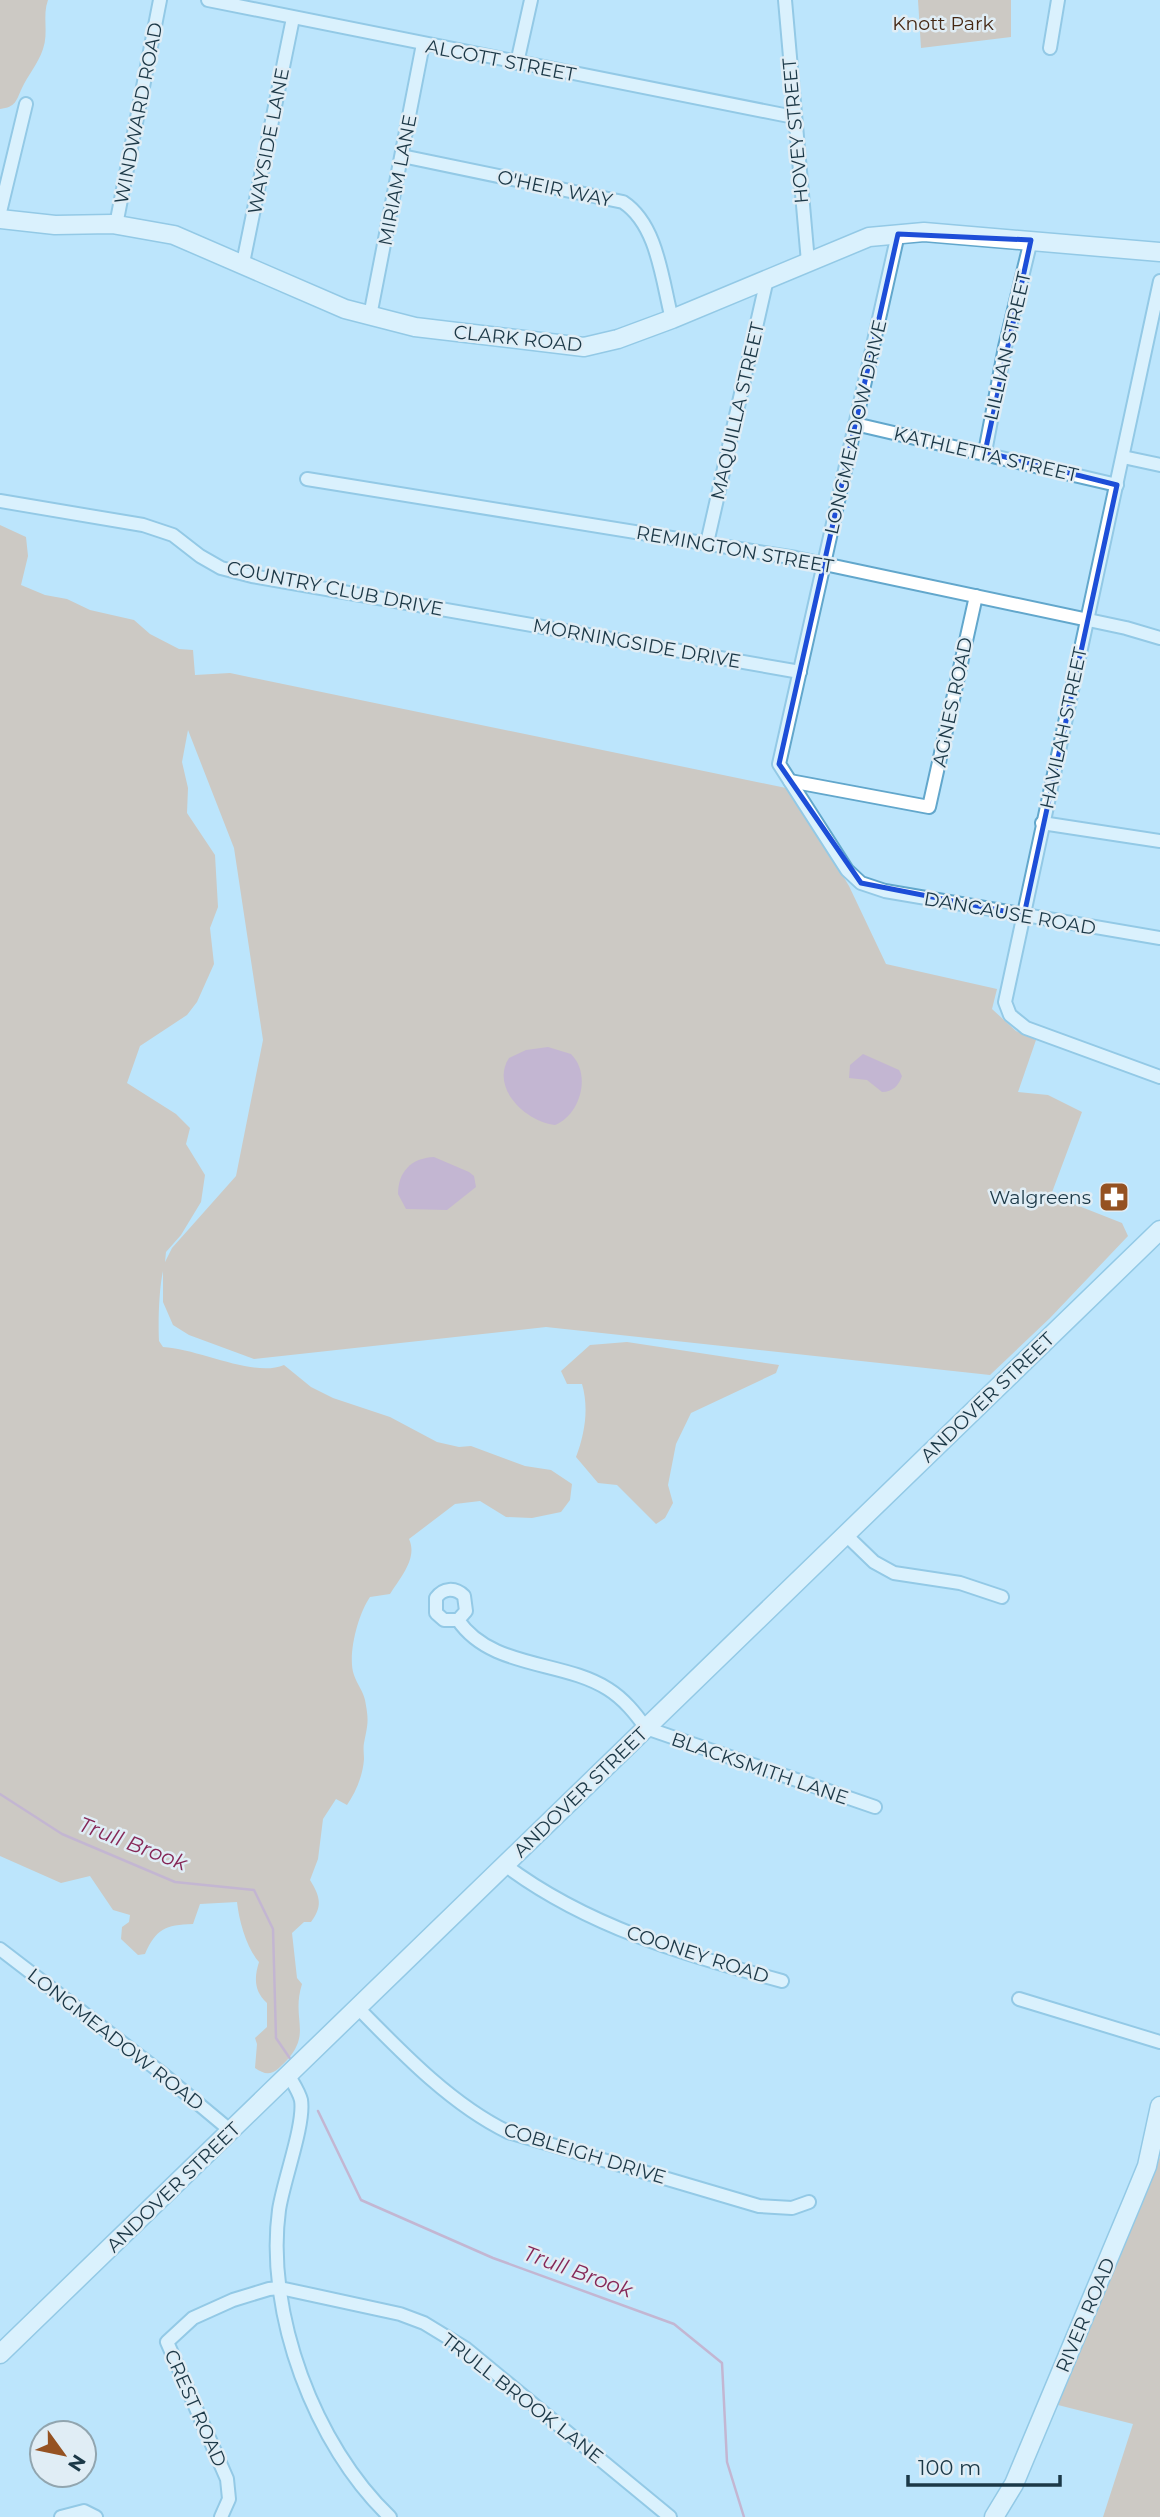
<svg xmlns="http://www.w3.org/2000/svg" width="1160" height="2517" font-family="Montserrat,sans-serif">
<style>
.green{fill:#e1a680;fill-rule:evenodd}
.water{fill:#cd7d9f}
.lines{fill:none;stroke-linecap:round;stroke-linejoin:round}
.stream{stroke:#cd7d9f;stroke-width:2.5}
.street-casing{stroke:#62a7cc;stroke-width:16}
.secondary-casing{stroke:#62a7cc;stroke-width:21}
.street{stroke:#fff;stroke-width:12}
.secondary{stroke:#fff;stroke-width:18}
.marked{fill:none;stroke:#1d4ed8;stroke-width:5;stroke-linejoin:round}
.labels{text-anchor:middle;stroke-width:5;stroke-linejoin:round;paint-order:stroke}
.park-label{font-size:19px;fill:#452814;stroke:#e0edf5}
.street-label{font-size:19px;fill:#1b3847;stroke:#e0edf5}
.poi-label{font-size:19px;fill:#1b3847;stroke:#e0edf5;text-anchor:end}
.water-label{font-size:21px;font-style:italic;fill:#862757;stroke:#e0edf5}
</style>
<rect width="100%" height="100%" fill="#bce5fc"/>
<g class="green">
<path d="M0,0h48c-6,16 1,32 -5,49 -5,15 -15,26 -21,39 -6,13 -6,19 -22,21z"/>
<polygon points="918,0 1011,0 1011,37 921,48"/>
<path d="M0,525l26,12 2,19 -7,29 24,10 22,4 23,11 44,10 16,14 29,15 14,1 2,25 35,-2 561,116 58,97 37,78 111,25 -5,20 24,22 20,9 -18,52 30,3 34,17 -31,83 71,28 6,13 -78,82 -60,57 -444,-48 -292,32 -65,-24 -16,-10 -10,-23v-31c-4,18 -5,51 -4,70l4,6c37,2 91,31 121,18l27,22 22,11 57,19 47,25 22,5 12,-1 54,20 26,4 21,14 -2,16 -9,12 -29,6 -26,-1 -26,-16 -25,3 -46,35c9,19 -9,39 -19,55l-20,3c-12,17 -23,59 -16,78 3,9 9,16 11,25 4,21 3,23 -1,43 -1,5 0,11 0,16 -1,16 -8,33 -17,46l-11,-6 -13,20 -5,40 -8,21c10,16 13,26 1,42h-7l-12,11 5,45 5,6c-12,38 14,51 -23,84 -9,8 -15,6 -24,0l2,-24 -2,-6 12,-11v-24c-13,-12 -13,-25 -8,-41 -12,-13 -20,-41 -22,-60l-37,2 -7,20c-28,1 -37,5 -48,30l-7,1 -17,-16 1,-12 7,-5 1,-7 -17,-5 -23,-34 -29,7 -61,-27zM188,730l46,118 29,192 -27,136 -64,72 -7,14 1,-10 15,-17 20,-33 4,-27 -19,-31 4,-16 -14,-14 -49,-31 13,-37 47,-31 10,-13 17,-38 -4,-36 8,-21 -3,-52 -28,-42 1,-25 -6,-26z"/>
<path d="M627,1342l152,23 -3,8 -85,40 -15,31 -8,41 5,18 -8,15 -9,6 -39,-39 -19,-2 -22,-26c9,-24 13,-49 6,-73h-15l-6,-13 29,-26z"/>
<polygon points="1160,2157 1160,2517 1103,2517 1133,2424 1058,2405"/>
</g>
<g class="water">
<path d="M548,1047l23,7c21,21 9,61 -16,71 -30,-3 -65,-38 -46,-67l17,-8z"/>
<path d="M863,1054l36,16 3,6c-3,9 -9,16 -20,16l-15,-12 -18,-2 1,-13z"/>
<path d="M434,1157l35,15 5,4 2,11 -29,23 -41,-1 -8,-15c0,-22 13,-36 36,-37z"/>
</g>
<g class="lines">
<g class="stream">
<polyline points="0,1794 62,1834 175,1882 254,1890 273,1929 276,2038 291,2060"/>
<polyline points="318,2111 361,2200 493,2258 674,2324 722,2363 727,2462 744,2517"/>
</g>
<g class="street-casing">
<g id="street">
<polyline points="208,0 794,117"/>
<polyline points="785,0 808,262"/>
<polyline points="1050,48 1058,0"/>
<polyline points="517,63 531,0"/>
<path d="M402,156l221,46c35,23 39,79 49,117"/>
<polyline points="0,212 26,104"/>
<polyline points="116,225 160,0"/>
<polyline points="898,234 779,764 847,870 861,883 885,891 1160,938"/>
<polyline points="243,263 293,18"/>
<polyline points="1160,281 1005,1002 1010,1015 1026,1028 1160,1077"/>
<polyline points="370,316 423,44"/>
<polyline points="855,424 1117,485"/>
<polyline points="985,452 1005,347 1031,240"/>
<polyline points="1123,457 1160,465"/>
<polyline points="307,479 796,558 1126,628 1160,638"/>
<polyline points="0,501 143,525 173,535 200,556 221,568 252,576 800,672"/>
<polyline points="707,543 767,279"/>
<polyline points="790,781 929,807 976,596"/>
<polyline points="1042,823 1160,841"/>
<polyline points="845,1534 874,1562 894,1573 960,1583 1002,1597"/>
<path d="M458,1620h-14l-8,-7v-15c7,-10 19,-11 28,-2l2,15 -8,9c33,49 105,40 150,69 16,10 27,24 38,39l229,79"/>
<path d="M505,1865c81,61 180,90 277,116"/>
<polyline points="0,1949 159,2071 231,2131"/>
<polyline points="1019,1999 1160,2042"/>
<path d="M358,2008c44,45 94,97 150,124l251,74 33,2 17,-6"/>
<path d="M289,2076c4,7 10,16 12,24 4,24 -18,82 -22,110 -14,103 36,236 111,307"/>
<polyline points="61,2517 84,2511 96,2517"/>
<polyline points="221,2517 229,2499 227,2479 167,2342 193,2318 233,2300 269,2289 280,2288 400,2314 424,2323 465,2348 670,2517"/>
</g>
</g>
<g class="secondary-casing">
<g id="secondary">
<polyline points="0,219 55,225 112,224 174,235 345,309 415,327 584,347 618,339 672,319 869,237 924,232 1160,252"/>
<polyline points="0,2354 1160,1230"/>
<polyline points="994,2517 1014,2484 1133,2200 1147,2166 1160,2106"/>
</g>
</g>
<use href="#street" class="street"/>
<use href="#secondary" class="secondary"/>
</g>
<path d="M0 0H1160V2517H0ZM898,234l133,6 -46,212 132,33 -93,430 -163,-32 -82,-119z" fill="#bce5fc" fill-opacity=".55" fill-rule="evenodd"/>
<path class="marked" d="M898,234l133,6 -46,212 132,33 -93,430 -163,-32 -82,-119z"/>
<defs>
<g id="pharmacy-square" transform="scale(1.575)"><rect x="-9" y="-9" width="18" height="18" rx="4" fill="#955222" stroke="#e0edf5"/><path d="M-2-6h4v4h4v4h-4v4h-4v-4h-4v-4h4Z" fill="#fff"/></g>
</defs>
<g fill-rule="evenodd">
<use href="#pharmacy-square" x="1114" y="1197"/>
</g>
<g class="labels">
<g class="park-label">
<text x="943" y="30">Knott Park</text>
</g>
<g class="street-label">
<text transform="translate(501 60) rotate(11)" y="7">ALCOTT STREET</text>
<text transform="translate(138 113) rotate(-79)" y="7">WINDWARD ROAD</text>
<text transform="translate(795 131) rotate(-95)" y="7">HOVEY STREET</text>
<text transform="translate(268 141) rotate(-79)" y="7">WAYSIDE LANE</text>
<text transform="translate(397 180) rotate(-79)" y="7">MIRIAM LANE</text>
<text transform="translate(555 188) rotate(12)" y="7">O'HEIR WAY</text>
<text transform="translate(518 338) rotate(6)" y="7">CLARK ROAD</text>
<text transform="translate(1007 346) rotate(-77)" y="7">LILLIAN STREET</text>
<text transform="translate(737 411) rotate(-77)" y="7">MAQUILLA STREET</text>
<text transform="translate(855 427) rotate(-77)" y="7">LONGMEADOW DRIVE</text>
<text transform="translate(986 454) rotate(13)" y="7">KATHLETTA STREET</text>
<text transform="translate(735 549) rotate(10)" y="7">REMINGTON STREET</text>
<text transform="translate(335 588) rotate(11)" y="7">COUNTRY CLUB DRIVE</text>
<text transform="translate(637 643) rotate(10)" y="7">MORNINGSIDE DRIVE</text>
<text transform="translate(952 702) rotate(-78)" y="7">AGNES ROAD</text>
<text transform="translate(1063 728) rotate(-78)" y="7">HAVILAH STREET</text>
<text transform="translate(1010 913) rotate(10)" y="7">DANCAUSE ROAD</text>
<text transform="translate(987 1397) rotate(-44)" y="7">ANDOVER STREET</text>
<text transform="translate(760 1768) rotate(19)" y="7">BLACKSMITH LANE</text>
<text transform="translate(580 1792) rotate(-44)" y="7">ANDOVER STREET</text>
<text transform="translate(698 1954) rotate(18)" y="7">COONEY ROAD</text>
<text transform="translate(116 2039) rotate(38)" y="7">LONGMEADOW ROAD</text>
<text transform="translate(585 2153) rotate(17)" y="7">COBLEIGH DRIVE</text>
<text transform="translate(173 2187) rotate(-44)" y="7">ANDOVER STREET</text>
<text transform="translate(1085 2315) rotate(-67)" y="7">RIVER ROAD</text>
<text transform="translate(523 2398) rotate(38)" y="7">TRULL BROOK LANE</text>
<text transform="translate(196 2408) rotate(66)" y="7">CREST ROAD</text>
</g>
<g class="poi-label">
<text x="1091" y="1204">Walgreens</text>
</g>
<g class="water-label">
<text transform="translate(133 1844) rotate(21)" y="7">Trull Brook</text>
<text transform="translate(578 2272) rotate(20)" y="7">Trull Brook</text>
</g>
</g>
<g transform="translate(63 2454) rotate(123)"><circle r="33" fill="#e0edf5" stroke="#91a5af" stroke-width="2"/>
<path d="M0-5L12 26L0 18L-12 26Z" fill="#955222"/>
<text y="-10" font-size="19" font-weight="bold" text-anchor="middle" fill="#1b3847">N</text>
</g>
<path d="M908 2475v10h152v-10" fill="none" stroke="#1b3847" stroke-width="3.5"/>
<text x="918" y="2475" font-size="21" fill="#1b3847" stroke="#e0edf5" stroke-width="5" paint-order="stroke">100 m</text>
</svg>
